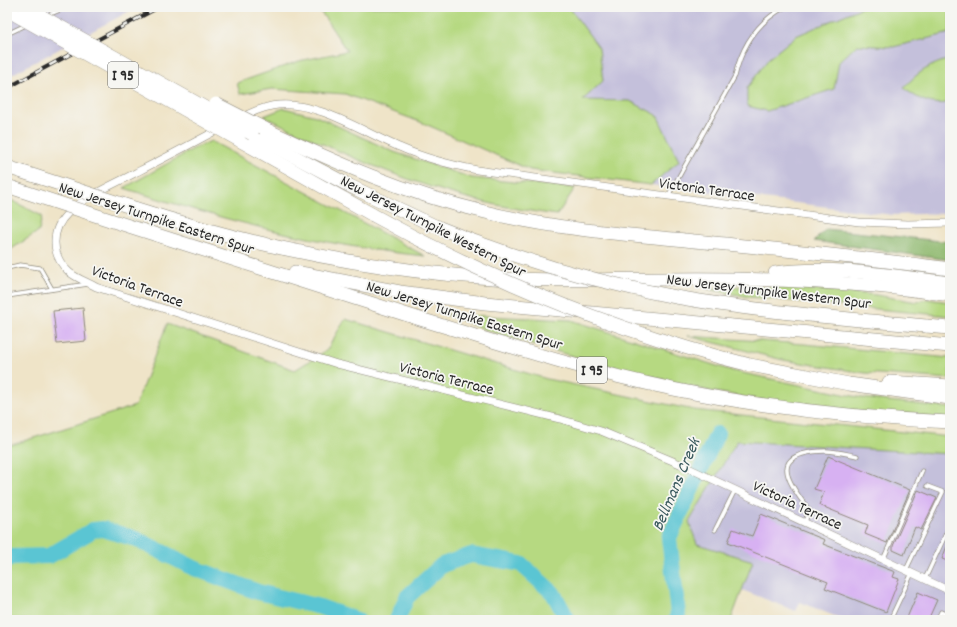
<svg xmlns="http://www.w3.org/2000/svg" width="957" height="627" font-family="Dekko,sans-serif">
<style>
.industrial{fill:#c4c0db}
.green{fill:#b6d981;stroke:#708256}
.forest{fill:#90b96f;stroke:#5e724d}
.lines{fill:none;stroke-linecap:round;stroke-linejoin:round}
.river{stroke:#5ac5d3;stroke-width:16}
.building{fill:#d7b1f2}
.service-casing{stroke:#8d887a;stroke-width:5}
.minor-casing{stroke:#8d887a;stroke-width:8}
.motorway-casing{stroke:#8d887a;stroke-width:14}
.service{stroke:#fff;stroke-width:3.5}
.minor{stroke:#fff;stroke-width:7}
.motorway{stroke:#fff;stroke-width:13}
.rail-casing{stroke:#2b2b2b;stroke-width:4}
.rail{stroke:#f6f6f2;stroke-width:2.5;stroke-dasharray:8;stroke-linecap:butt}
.motorway-bridge-casing{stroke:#8d887a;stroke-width:14;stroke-linecap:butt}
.motorway-bridge{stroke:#fff;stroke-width:13}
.labels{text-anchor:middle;stroke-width:3.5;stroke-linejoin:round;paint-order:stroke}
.shield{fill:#f6f6f2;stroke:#686867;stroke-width:1}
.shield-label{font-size:15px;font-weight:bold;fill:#2b2b2b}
.street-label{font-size:16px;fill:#2b2b2b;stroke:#f6f6f2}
.water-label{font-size:17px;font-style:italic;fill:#39595d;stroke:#f6f6f2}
</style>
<rect width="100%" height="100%" fill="#f6f6f2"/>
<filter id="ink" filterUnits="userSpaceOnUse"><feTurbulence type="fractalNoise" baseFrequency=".025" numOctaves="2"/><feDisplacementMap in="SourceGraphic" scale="8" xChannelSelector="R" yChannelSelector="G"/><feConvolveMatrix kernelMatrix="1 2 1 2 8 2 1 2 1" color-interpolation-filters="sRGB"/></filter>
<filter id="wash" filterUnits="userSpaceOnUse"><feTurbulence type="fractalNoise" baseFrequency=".012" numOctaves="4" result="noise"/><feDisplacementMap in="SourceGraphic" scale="16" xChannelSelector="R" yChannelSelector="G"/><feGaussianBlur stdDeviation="0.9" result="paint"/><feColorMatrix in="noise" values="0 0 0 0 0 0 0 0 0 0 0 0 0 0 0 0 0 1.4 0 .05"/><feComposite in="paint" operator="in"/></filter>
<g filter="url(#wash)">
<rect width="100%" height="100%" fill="#efe4c8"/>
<g class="industrial">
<polygon points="7,7 137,7 7,77"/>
<polygon points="452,7 950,7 950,213 893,215 530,170"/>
<polygon points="737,441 950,454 950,615 948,620 844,620 800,602 796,611 742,590 752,561 697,544 689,522"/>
</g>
<g class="green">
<polygon points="334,7 569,7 599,48 603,81 583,100 630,101 657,115 679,161 651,185 530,170 423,123 345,94 272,89 240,94 237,83 299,61 347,51 321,12"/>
<polygon points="863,7 950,7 950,33 893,47 857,45 839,62 834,89 767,111 747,106 747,88 769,58 796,36"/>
<path d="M950,59v43c-17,5 -33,-3 -46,-14 12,-15 27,-24 46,-29z"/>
<path d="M284,108l32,8 78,36 78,26 103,10 -18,27c-20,-3 -41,-6 -60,-10 -80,-17 -160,-53 -233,-89z"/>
<path d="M211,141l214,115c-104,-10 -202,-36 -301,-68l69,-39z"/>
<polygon points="9,199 42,216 39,231 7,252 7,200"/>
<polygon points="745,286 814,289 876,295 917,302 927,299 950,302 950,316 749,297 707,289"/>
<polygon points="444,314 571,320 733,371 862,398 950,408 950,418 863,417 709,391 572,356 489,331"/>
<polygon points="345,319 547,379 694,410 950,437 950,454 737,441 689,522 697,544 753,561 731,620 7,620 7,436 11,445 135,406 167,324 295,370 327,350"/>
<polygon points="688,336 804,344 950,358 950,379 865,373 783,360"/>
</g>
<polygon class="forest" points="826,229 950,242 950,260 814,241"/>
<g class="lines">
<g class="river">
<polyline points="7,560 12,557 49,556 93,530 103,529 136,539 194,568 258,592 320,607 357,620"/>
<polyline points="397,620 407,597 442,565 471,555 521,564 553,593 568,620"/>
<polyline points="676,620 678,614 669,538 717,434"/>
</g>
</g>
<g id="blocks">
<g class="building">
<polygon points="83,308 86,341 57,344 53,311"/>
<polygon points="828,456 910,490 887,543 865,534 868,525 819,505 824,492 814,489"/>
<polygon points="918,490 937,498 921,530 915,527 904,555 893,550 893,546"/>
<polygon points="761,514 825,540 823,544 895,572 893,577 899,579 886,612 825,588 828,582 728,542 733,529 752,536"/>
<polygon points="950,538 950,562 942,559"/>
<polygon points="918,592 937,600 928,620 906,620"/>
</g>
</g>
</g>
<g filter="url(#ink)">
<use href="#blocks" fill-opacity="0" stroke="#8d887a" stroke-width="1"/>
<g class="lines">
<g class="service-casing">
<g id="service">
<polyline points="48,15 67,7"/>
<polyline points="7,34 26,25"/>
<path d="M668,196l67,-120c7,-31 22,-54 50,-69"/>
<polyline points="7,268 20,265 40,268 52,289"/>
<polyline points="7,296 88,284"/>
<path d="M805,522l4,-12c-7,-9 -23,-30 -22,-41 0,-16 28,-18 39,-18 10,0 21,3 31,5"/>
<polyline points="715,530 735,490"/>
<polyline points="883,560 922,471"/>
<polyline points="906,570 943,492 927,486"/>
<polyline points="925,579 950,525"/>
<polyline points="890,620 912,573"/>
<polyline points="937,620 941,612 950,617"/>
</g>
</g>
<g class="minor-casing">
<g id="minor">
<path d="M240,118c12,-6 25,-12 38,-13 41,-4 88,29 126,44 23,10 48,16 73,21l382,52 49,2 42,-1"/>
<path d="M221,128c-28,15 -56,30 -84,44 -22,12 -52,24 -69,41 -18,17 -17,43 1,59 7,6 18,10 27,15l241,77 223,55 41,12 79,33 270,127"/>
</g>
</g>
<g class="motorway-casing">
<g id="motorway">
<path d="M263,128c71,34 144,66 222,84 65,16 133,22 200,28 89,9 177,17 265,29"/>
<polyline points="252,134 350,186 435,226"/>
<polyline points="239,140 373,215"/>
<path d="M134,208c121,39 246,64 373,71 54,2 108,0 162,0 94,-1 188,2 281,16"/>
<path d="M110,220c102,33 205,65 307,98 85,26 169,53 256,71 92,19 184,29 277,33"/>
<polyline points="295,272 400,292 485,303 950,346"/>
<path d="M775,273c57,-8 118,3 175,10"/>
<polyline points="926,326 950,328"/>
<polyline points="750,365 849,384 950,398"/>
<polyline points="889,382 950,386"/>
</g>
</g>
<use href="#service" class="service"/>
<use href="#minor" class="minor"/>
<use href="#motorway" class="motorway"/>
<g class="rail-casing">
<polyline id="rail" points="7,88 159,7"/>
</g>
<use href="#rail" class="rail"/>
<g class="motorway-bridge-casing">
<g id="motorway-bridge">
<polyline points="25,7 252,134"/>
<polyline points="7,10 239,140"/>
<polyline points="216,104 263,128"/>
<polyline points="7,167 134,208"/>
<polyline points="7,186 110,220"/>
<path d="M373,215c119,66 245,117 377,150"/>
<path d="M435,226c78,32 158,56 241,71 83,15 166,21 250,29"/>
</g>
</g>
<use href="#motorway-bridge" class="motorway-bridge"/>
</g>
</g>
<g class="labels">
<g class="shield">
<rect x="108" y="62" width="30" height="26" rx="3"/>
<rect x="577" y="357" width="30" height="26" rx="3"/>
</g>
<g class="shield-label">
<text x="123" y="80">I 95</text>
<text x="592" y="375">I 95</text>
</g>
<g class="street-label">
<text transform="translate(707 188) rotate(8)" y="6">Victoria Terrace</text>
<text transform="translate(157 217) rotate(18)" y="6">New Jersey Turnpike Eastern Spur</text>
<text transform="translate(434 225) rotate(27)" y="6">New Jersey Turnpike Western Spur</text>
<text transform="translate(138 285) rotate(20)" y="6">Victoria Terrace</text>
<text transform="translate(769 290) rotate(7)" y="6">New Jersey Turnpike Western Spur</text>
<text transform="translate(465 314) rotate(17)" y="6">New Jersey Turnpike Eastern Spur</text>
<text transform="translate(447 377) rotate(14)" y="6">Victoria Terrace</text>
<text transform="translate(798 504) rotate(25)" y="6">Victoria Terrace</text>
</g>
<g class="water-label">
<text transform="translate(675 484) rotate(-67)" y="6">Bellmans Creek</text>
</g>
</g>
<rect width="957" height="627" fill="none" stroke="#f6f6f2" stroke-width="24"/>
</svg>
